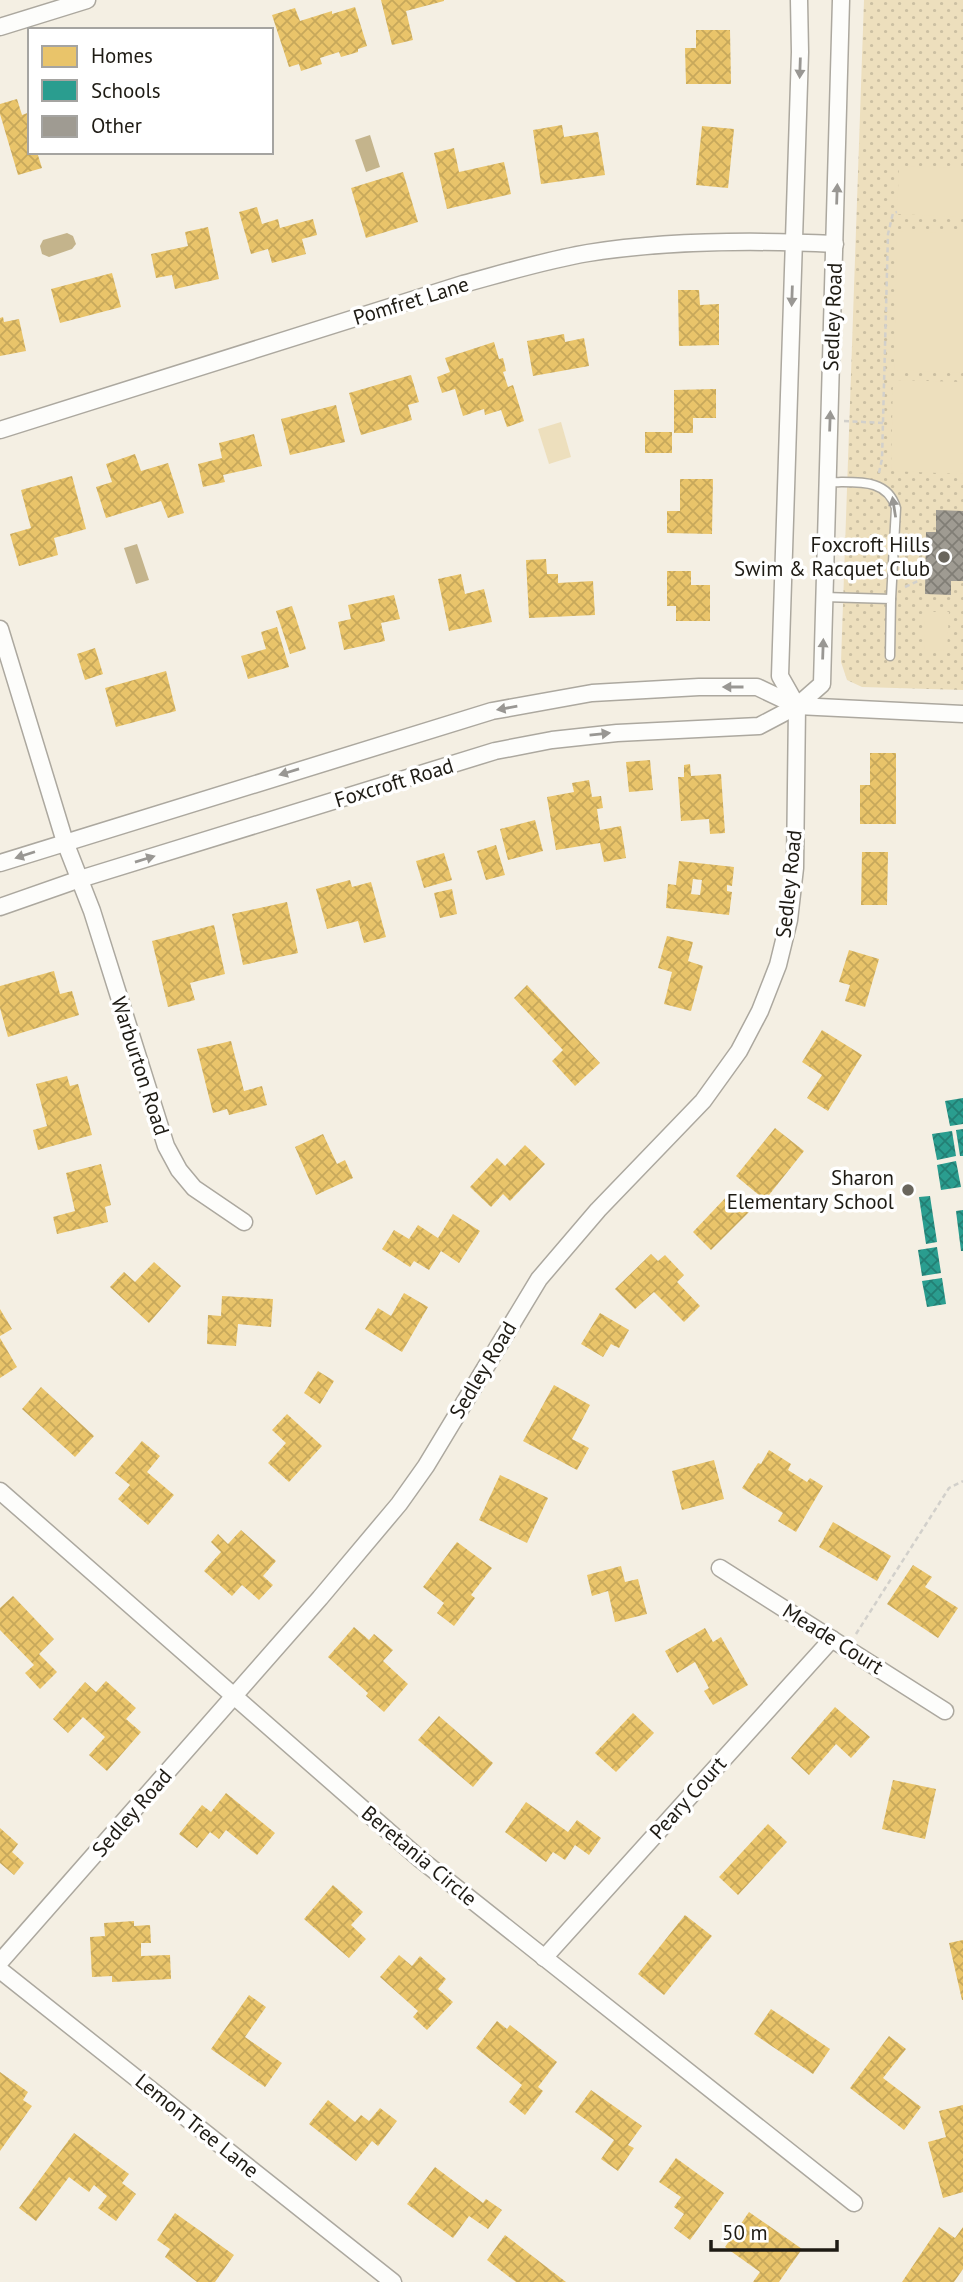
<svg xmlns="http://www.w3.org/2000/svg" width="963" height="2282" font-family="'PT Sans',sans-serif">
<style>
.park{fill:url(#park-dots)}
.pitch{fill:#eddfbd}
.water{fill:#c4b48c}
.homes{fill:url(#homes-cross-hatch);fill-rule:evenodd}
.schools{fill:url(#schools-cross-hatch)}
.building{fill:url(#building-cross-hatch)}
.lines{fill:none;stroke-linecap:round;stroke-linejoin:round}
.service-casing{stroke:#aca89f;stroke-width:11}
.minor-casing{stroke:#aca89f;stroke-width:19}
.path{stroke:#d2d0cb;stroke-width:2.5;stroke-dasharray:5 3.5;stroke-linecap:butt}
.service{stroke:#fdfdfb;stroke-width:8}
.minor{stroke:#fdfdfb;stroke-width:16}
.oneway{fill:#999793}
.poi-dot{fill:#69655c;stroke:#fff;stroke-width:2.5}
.labels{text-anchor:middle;stroke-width:7;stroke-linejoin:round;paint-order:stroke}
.street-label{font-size:21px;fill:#1e1b14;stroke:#fff}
.poi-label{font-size:21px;fill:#1e1b14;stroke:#fff;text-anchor:end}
</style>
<defs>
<pattern id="park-dots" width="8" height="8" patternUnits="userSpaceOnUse" patternTransform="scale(1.75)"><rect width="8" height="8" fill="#eddfbd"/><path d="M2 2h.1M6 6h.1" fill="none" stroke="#cbbfa2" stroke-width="1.8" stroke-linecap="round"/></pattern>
<pattern id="homes-cross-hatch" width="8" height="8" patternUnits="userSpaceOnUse" patternTransform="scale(1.75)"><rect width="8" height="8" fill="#e9c46a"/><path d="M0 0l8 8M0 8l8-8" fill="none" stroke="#c7a85b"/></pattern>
<pattern id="schools-cross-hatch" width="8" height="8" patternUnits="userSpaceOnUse" patternTransform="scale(1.75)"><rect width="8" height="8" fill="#2a9d8f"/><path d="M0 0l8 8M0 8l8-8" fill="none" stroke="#237f74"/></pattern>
<pattern id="building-cross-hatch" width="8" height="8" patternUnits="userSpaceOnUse" patternTransform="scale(1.75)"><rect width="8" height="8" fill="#9f9b92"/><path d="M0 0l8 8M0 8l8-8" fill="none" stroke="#817e76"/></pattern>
</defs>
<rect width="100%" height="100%" fill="#f4efe3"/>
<polygon class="park" points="864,0 963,0 963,690 862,687 847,680 841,662"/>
<g class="pitch">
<polygon points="899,166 963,168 963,217 897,214"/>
<polygon points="897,231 963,233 963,373 894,370"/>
<polygon points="893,380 963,382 963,474 891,471"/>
<polygon points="561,422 571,457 549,464 538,429"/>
<polygon points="925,612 949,612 947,651 924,650"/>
</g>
<g class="water">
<polygon points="370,135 380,167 366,172 355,140"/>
<polygon points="67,233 73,236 76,244 72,249 49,257 42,254 40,246 43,240"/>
<polygon points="137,544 149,580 136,584 124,548"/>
</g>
<g class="homes">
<polygon points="381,0 444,0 444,1 406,11 413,40 392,45"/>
<polygon points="355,7 367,46 358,49 358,52 341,57 339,52 320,58 322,64 301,71 299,64 289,67 272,15 295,8 300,21 332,11 332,14"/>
<polygon points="696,30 730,30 731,84 686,84 685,48 696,48"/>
<polygon points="17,99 22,115 30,112 30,152 37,152 42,168 18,175 0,114 0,104"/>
<polygon points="562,125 564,137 598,132 605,175 541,184 533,130"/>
<polygon points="702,126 734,129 728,188 696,185"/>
<polygon points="454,148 459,172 504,162 511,194 447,209 434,153"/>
<polygon points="403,172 418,222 366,238 351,188"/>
<polygon points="257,207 262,224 278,219 280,228 313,219 317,235 302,239 306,254 272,263 268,249 251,254 239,212"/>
<polygon points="208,227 219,279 175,289 172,275 156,278 151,254 188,246 185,232"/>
<polygon points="112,273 121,307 60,323 51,289"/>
<polygon points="678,290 699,290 700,305 719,304 719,345 679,346"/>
<polygon points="3,317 4,322 19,319 26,351 0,356 0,318"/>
<polygon points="564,334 565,342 584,338 589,366 533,376 527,341"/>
<polygon points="494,342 499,359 503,358 506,371 503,372 508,387 513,385 524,421 507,427 501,410 485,415 484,409 463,416 455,389 442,393 437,377 450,372 445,358"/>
<polygon points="411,375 419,402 408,405 412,420 361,435 349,393"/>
<polygon points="716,389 716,418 693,418 693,433 674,433 674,390"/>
<polygon points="336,405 345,442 290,455 281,419"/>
<rect x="645" y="432" width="27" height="21"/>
<polygon points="254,434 262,466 223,475 225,482 203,487 198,464 222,458 219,443"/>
<polygon points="135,454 141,471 168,463 184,513 168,518 161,501 106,518 96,487 112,482 106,464"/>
<polygon points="72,476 86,529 54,538 58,555 19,566 10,534 31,528 21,490"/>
<polygon points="680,479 713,479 712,534 667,533 667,511 680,511"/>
<polygon points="546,559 547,574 558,574 558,583 593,581 595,615 529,618 526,560"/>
<polygon points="667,571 691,571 691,585 710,585 710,621 676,621 676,606 667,606"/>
<polygon points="461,574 465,594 484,589 492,622 449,631 438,579"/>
<polygon points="394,595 400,619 381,623 385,641 344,650 338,622 351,619 348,605"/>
<polygon points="292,606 306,649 290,654 276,611"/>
<polygon points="277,627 289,667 248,679 241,656 266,649 261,632"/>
<polygon points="95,648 103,674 85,680 77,654"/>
<polygon points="166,671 176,711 116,727 105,688"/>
<polygon points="870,753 896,753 896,824 860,824 860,785 870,785"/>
<polygon points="650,760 653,790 629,792 626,762"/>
<polygon points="690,764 691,776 721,774 725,833 710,834 709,819 681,821 678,777 684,777 684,765"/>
<polygon points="589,780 592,797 601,796 603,808 597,809 600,830 621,826 626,858 604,862 600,843 556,850 547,797 574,792 572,783"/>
<polygon points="535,820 543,851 508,860 500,829"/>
<polygon points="496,845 505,875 486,880 477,851"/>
<polygon points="862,852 888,852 887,905 861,905"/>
<polygon points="444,853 452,880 424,888 416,861"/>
<path d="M679,861l55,6 -2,19 -5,-1v6l5,1 -3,23 -63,-7 2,-24 8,1zM693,879l9,1 -2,15 -9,-1z"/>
<polygon points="350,880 352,887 371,882 386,937 364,943 358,921 327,929 316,889"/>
<polygon points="452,889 457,914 440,918 434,893"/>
<polygon points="287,902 298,953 243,965 232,914"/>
<polygon points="214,925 225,974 190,983 195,1000 168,1007 152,941"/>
<polygon points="667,936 693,942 688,961 703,966 691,1011 664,1004 672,972 658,968"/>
<polygon points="849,950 879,959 865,1007 845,1001 850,985 839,982"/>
<polygon points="54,971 60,994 72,991 79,1015 8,1037 0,1008 0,986"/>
<polygon points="527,985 600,1063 575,1086 552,1061 563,1050 514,998"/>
<polygon points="822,1030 862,1055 828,1111 807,1098 822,1075 802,1062"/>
<polygon points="231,1041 244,1091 262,1086 267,1105 229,1115 227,1109 213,1113 197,1049"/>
<polygon points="67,1076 70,1086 78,1084 92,1135 38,1150 33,1130 47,1126 36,1084"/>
<polygon points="775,1128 804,1151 765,1200 736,1176"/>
<polygon points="323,1134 337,1164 345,1160 353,1178 316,1195 295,1147"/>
<polygon points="525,1145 545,1164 510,1201 503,1194 491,1207 470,1187 497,1158 505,1166"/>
<polygon points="101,1164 111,1205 105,1207 108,1222 57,1234 53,1217 75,1211 66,1173"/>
<polygon points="730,1193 749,1212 711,1250 693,1232"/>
<polygon points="453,1214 480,1231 459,1263 441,1251 429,1270 414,1261 410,1267 382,1249 394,1230 409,1239 418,1225 438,1238"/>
<polygon points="651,1254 658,1261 665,1255 684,1275 677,1282 700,1306 684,1322 654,1292 635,1309 615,1289"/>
<polygon points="154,1262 181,1286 149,1323 110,1287 124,1272 135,1282"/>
<polygon points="404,1293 428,1307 402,1352 365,1329 378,1308 391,1316"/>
<polygon points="222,1296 273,1299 271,1327 238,1324 236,1346 207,1344 208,1315 221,1316"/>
<polygon points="0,1309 12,1329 0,1336"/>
<polygon points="600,1313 629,1330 619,1348 611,1344 603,1357 581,1344"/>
<polygon points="0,1338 17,1367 0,1378"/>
<polygon points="318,1371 334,1381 320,1404 304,1393"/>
<polygon points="554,1385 590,1405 572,1439 589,1448 577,1470 523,1441"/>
<polygon points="41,1387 94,1436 75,1457 22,1409"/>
<polygon points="287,1414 322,1446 289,1482 268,1463 286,1443 272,1430"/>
<polygon points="142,1441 160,1456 147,1472 174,1495 148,1525 118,1499 130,1485 115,1473"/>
<polygon points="769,1450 791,1464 788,1470 807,1482 810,1478 823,1486 796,1532 778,1521 783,1513 742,1488 758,1463 761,1464"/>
<polygon points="714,1460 724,1499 682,1510 672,1471"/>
<polygon points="500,1475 548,1498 527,1543 479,1520"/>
<polygon points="833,1522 891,1556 877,1581 819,1547"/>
<polygon points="241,1530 276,1561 263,1576 273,1585 259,1600 242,1585 232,1596 204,1571 221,1552 211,1542 218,1534 228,1544"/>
<polygon points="457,1542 492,1568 471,1595 475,1598 454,1626 437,1613 444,1603 423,1587"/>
<polygon points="913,1565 932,1577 925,1587 958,1608 938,1638 887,1604"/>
<polygon points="621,1566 625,1582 638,1579 647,1614 615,1622 608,1591 592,1596 587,1575"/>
<polygon points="13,1596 54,1639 39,1654 57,1672 40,1689 25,1673 34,1665 0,1630 0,1608"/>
<polygon points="354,1627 369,1640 374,1634 393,1650 383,1661 408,1684 384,1712 366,1696 368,1693 328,1657"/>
<polygon points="705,1628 713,1642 721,1637 748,1685 713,1705 704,1691 709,1688 695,1662 677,1673 665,1651"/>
<polygon points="106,1681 136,1708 126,1719 141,1732 107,1771 89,1755 105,1737 83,1717 68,1733 53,1719 85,1682 96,1692"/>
<polygon points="835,1707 870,1737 851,1758 836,1744 809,1775 791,1758"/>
<polygon points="633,1713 654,1733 616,1772 595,1753"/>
<polygon points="439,1716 493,1763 473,1787 418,1740"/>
<polygon points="893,1780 936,1789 925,1839 882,1829"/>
<polygon points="226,1793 275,1833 257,1855 226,1830 219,1839 210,1832 197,1848 179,1834 202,1805 211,1812"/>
<polygon points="526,1802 568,1832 577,1820 601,1838 589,1855 575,1845 565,1860 553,1852 546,1862 505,1832"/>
<polygon points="768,1824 787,1842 738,1895 719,1877"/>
<polygon points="0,1828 18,1844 12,1852 24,1863 14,1875 0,1863"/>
<polygon points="333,1885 363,1912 351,1925 366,1939 349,1958 304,1919"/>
<polygon points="685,1915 712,1936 664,1995 638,1974"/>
<polygon points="134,1921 134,1926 150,1925 151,1943 141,1943 141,1956 170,1955 171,1979 112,1982 112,1976 92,1977 90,1937 105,1936 104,1923"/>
<polygon points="963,1940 963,2000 962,2000 949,1943"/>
<polygon points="399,1955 412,1966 420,1956 446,1979 438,1989 453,2002 427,2030 413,2017 418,2011 380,1977"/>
<polygon points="249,1995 266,2007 245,2037 282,2063 265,2087 211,2049"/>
<polygon points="771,2009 830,2049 813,2074 754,2034"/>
<polygon points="497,2021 507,2029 510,2025 557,2062 538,2087 543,2091 525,2115 509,2102 522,2085 476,2048"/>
<polygon points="889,2036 906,2049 883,2078 921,2107 904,2130 850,2088"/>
<polygon points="0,2072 28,2092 23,2100 32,2106 0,2151"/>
<polygon points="591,2090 642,2126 628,2145 634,2148 618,2171 601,2159 614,2140 575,2112"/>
<polygon points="328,2100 355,2122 361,2115 369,2121 380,2108 397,2121 378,2146 372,2141 356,2161 309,2124"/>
<polygon points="963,2105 963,2192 943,2198 928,2142 946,2137 939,2111"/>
<polygon points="74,2133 129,2174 122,2183 136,2194 116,2221 98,2208 107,2196 94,2185 89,2192 69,2177 36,2221 19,2208"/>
<polygon points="676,2158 724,2193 690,2240 674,2228 684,2214 674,2207 681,2197 659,2182"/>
<polygon points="435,2167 483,2203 486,2199 502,2210 488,2229 469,2216 453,2238 407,2204"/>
<polygon points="749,2212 802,2249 779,2282 753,2282 760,2272 725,2247"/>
<polygon points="175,2213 234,2255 215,2282 197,2282 165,2257 170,2249 157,2240"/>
<polygon points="939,2227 955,2238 963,2227 963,2269 954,2282 902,2282"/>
<polygon points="505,2235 566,2282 516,2282 487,2260"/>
</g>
<g class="schools">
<polygon points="963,1098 963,1124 950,1126 945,1101"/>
<polygon points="963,1129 963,1156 960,1156 956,1130"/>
<polygon points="952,1131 956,1156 937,1160 932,1134"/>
<polygon points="956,1161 961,1187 941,1190 937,1165"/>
<polygon points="930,1196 937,1242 926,1244 919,1197"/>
<polygon points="963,1210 963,1251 961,1251 956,1211"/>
<polygon points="937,1247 941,1273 922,1276 918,1250"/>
<polygon points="942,1278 946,1304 927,1307 922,1281"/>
</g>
<polygon class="building" points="936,510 963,511 963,581 951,581 951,595 925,594 926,532 936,532"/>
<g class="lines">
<g class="service-casing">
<g id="service">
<path d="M828,482c27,1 59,-5 68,26l-5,91"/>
<polyline points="824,597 891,599 890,656"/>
</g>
</g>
<g class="minor-casing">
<g id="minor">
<polyline points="0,27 87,0"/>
<path d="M0,430l463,-146c41,-11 83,-24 125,-31 82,-13 165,-13 247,-9"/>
<polyline points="0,629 65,842 92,911 166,1146 179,1170 194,1188 244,1222"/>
<polyline points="0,863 492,711 592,693 699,687 757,687 797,706 963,714"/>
<polyline points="0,907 80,879 495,751 552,740 617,733 759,726 797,706 822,684 841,0"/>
<polyline points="0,1491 420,1859 854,2203"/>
<polyline points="720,1568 945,1711"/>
<polyline points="544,1958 832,1639"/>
<polyline points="0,1962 320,1598 399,1504 426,1466 539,1279 598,1210 703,1101 739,1051 760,1011 778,965 789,920 795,868 797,706 780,676 800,52 799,0"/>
<polyline points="0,1970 393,2282"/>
</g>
</g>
<g class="path">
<polyline points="844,421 883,423"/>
<polyline points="879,473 882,459 888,234 893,213 897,212"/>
<polyline points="905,587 918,581"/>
<polyline points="856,1634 949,1488 963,1481"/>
</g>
<use href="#service" class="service"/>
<use href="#minor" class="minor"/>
</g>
<defs><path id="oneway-solid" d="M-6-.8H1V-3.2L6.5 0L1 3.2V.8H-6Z" transform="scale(1.75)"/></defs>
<g class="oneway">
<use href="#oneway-solid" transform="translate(800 68) rotate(92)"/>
<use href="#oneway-solid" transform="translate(837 194) rotate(-88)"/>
<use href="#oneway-solid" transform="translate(792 296) rotate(92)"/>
<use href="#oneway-solid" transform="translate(830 421) rotate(-88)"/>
<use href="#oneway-solid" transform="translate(894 507) rotate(-99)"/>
<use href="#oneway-solid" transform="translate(823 649) rotate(-88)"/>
<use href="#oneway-solid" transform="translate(733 687) rotate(-180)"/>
<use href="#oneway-solid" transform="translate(507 708) rotate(170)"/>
<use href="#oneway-solid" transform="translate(600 734) rotate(-6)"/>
<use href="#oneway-solid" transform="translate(289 772) rotate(163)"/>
<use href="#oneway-solid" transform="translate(25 855) rotate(162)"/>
<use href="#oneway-solid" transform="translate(145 859) rotate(-17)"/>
</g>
<g class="poi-dot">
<circle cx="944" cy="557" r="7"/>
<circle cx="908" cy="1190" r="7"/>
</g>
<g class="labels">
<g class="street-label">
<text transform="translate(411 301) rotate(-17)" y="7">Pomfret Lane</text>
<text transform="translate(833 317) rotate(-88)" y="7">Sedley Road</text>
<text transform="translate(394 783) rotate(-17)" y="7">Foxcroft Road</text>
<text transform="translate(789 884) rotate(-84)" y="7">Sedley Road</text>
<text transform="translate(140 1066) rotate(72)" y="7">Warburton Road</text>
<text transform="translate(483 1370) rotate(-59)" y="7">Sedley Road</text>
<text transform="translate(833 1639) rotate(32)" y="7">Meade Court</text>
<text transform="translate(688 1798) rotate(-48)" y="7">Peary Court</text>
<text transform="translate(132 1813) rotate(-49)" y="7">Sedley Road</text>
<text transform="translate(419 1856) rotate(40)" y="7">Beretania Circle</text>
<text transform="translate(197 2126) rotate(39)" y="7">Lemon Tree Lane</text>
</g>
<g class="poi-label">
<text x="930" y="552">Foxcroft Hills<tspan x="930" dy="24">Swim &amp; Racquet Club</tspan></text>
<text x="894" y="1185">Sharon<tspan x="894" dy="24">Elementary School</tspan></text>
</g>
</g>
<rect x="28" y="28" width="245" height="126" fill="#ffffff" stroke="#a5a4a1" stroke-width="2"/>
<rect x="42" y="46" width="35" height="21" fill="#e9c46a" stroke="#a5a4a1" stroke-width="2"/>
<text x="91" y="63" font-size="21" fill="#1e1b14">Homes</text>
<rect x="42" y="80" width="35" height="21" fill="#2a9d8f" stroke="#a5a4a1" stroke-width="2"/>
<text x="91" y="98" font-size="21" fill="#1e1b14">Schools</text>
<rect x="42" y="116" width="35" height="21" fill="#9f9b92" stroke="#a5a4a1" stroke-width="2"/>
<text x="91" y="133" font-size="21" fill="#1e1b14">Other</text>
<path d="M711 2240v10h126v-10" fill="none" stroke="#1e1b14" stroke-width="3.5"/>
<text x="722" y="2240" font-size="21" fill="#1e1b14" stroke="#ffffff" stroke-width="5" paint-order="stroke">50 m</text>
</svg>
